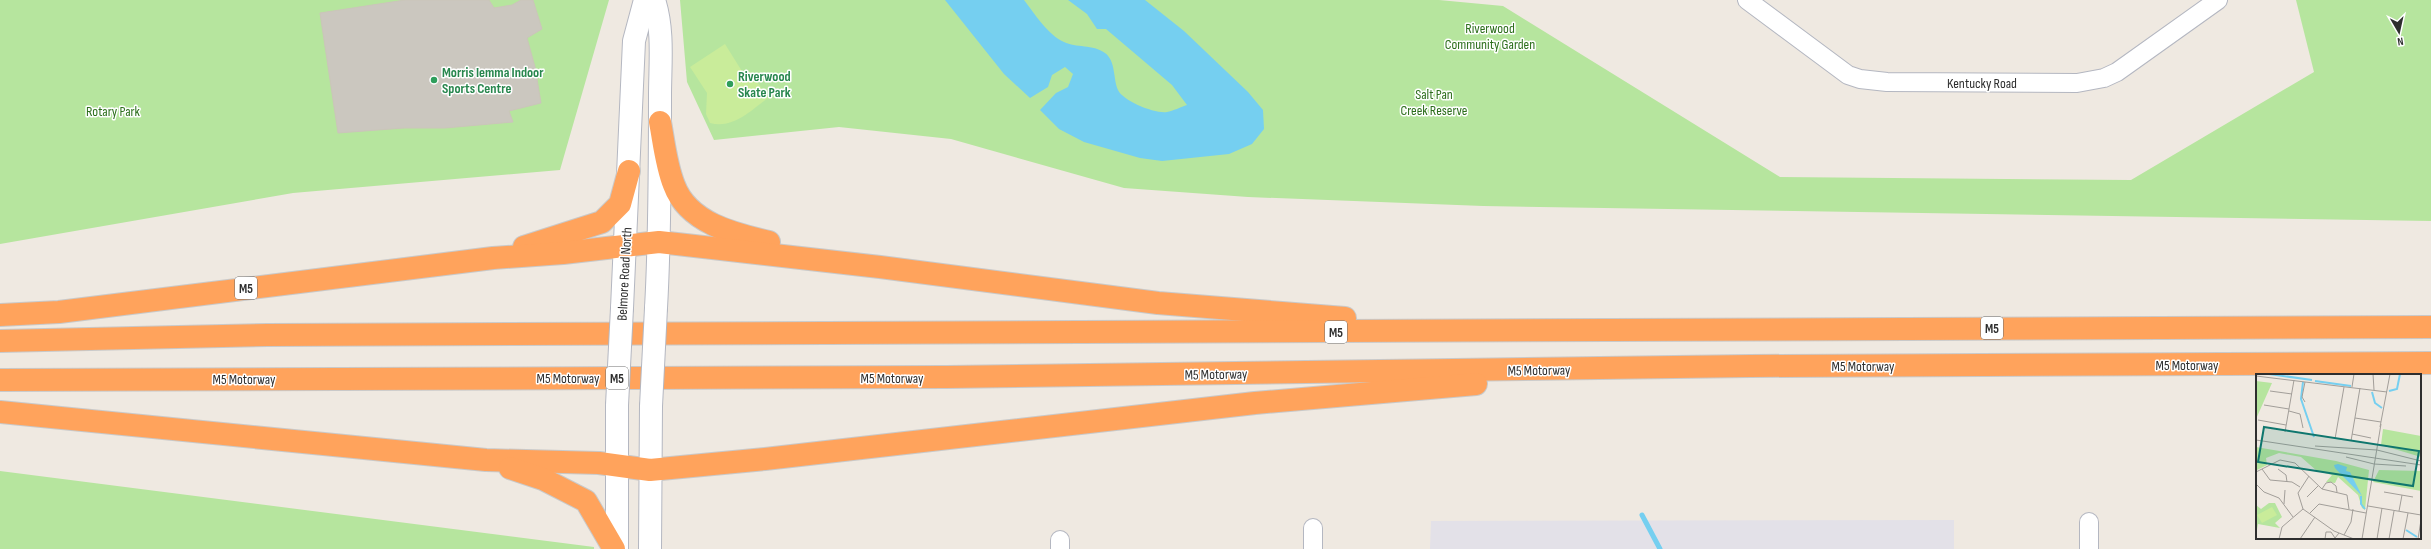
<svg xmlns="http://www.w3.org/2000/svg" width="2431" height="549" font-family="'Sofia Sans Condensed',sans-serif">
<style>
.industrial{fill:#e3e1e8}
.green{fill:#b6e59e}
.pitch{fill:#c9ec9a}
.water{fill:#75cff0}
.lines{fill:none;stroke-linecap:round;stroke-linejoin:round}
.stream{stroke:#75cff0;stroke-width:5}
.building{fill:#cbc7bf;stroke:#cbc5ba}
.street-casing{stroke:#b4b7c1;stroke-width:20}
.secondary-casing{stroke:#b4b7c1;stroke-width:24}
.highway-casing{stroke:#c9c9c9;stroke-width:24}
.street{stroke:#fff;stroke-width:18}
.secondary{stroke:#fff;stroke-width:22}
.highway{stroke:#ffa35c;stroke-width:22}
.secondary-bridge-casing{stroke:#b4b7c1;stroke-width:24;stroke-linecap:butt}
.secondary-bridge{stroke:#fff;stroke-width:22}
.leisure-dot{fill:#2e9e5b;stroke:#fff;stroke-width:1.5}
.labels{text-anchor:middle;stroke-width:3;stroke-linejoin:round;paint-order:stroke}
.shield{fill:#fff;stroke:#6d6d6d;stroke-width:1}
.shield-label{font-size:13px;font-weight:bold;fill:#2e2e2e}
.park-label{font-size:14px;fill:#2c6e1b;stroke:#fff}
.leisure-label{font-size:14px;font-weight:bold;fill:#27864d;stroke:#fff;text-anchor:start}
.street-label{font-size:14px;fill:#2e2e2e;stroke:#fff}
.inset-river{fill:none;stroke:#75cff0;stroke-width:2}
.inset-road{fill:none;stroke:#a29e99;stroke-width:1}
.view{fill:#0f766e;fill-opacity:0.15;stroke:#0f766e;stroke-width:2}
.inset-edge{fill:none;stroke:#2e2e2e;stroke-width:2}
</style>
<rect width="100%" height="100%" fill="#efe9e1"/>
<polygon class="industrial" points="1954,520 1954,549 1430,549 1431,521"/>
<g class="green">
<polygon points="0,0 609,0 560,170 293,193 0,244"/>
<polygon points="680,0 1439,0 1503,6 1780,177 2131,180 2314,72 2296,0 2431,0 2431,221 1483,206 1248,197 1124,188 951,139 839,127 714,140 687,82"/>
<polygon points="0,471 594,547 594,549 0,549"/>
</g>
<path class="pitch" d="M725,44l20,32 6,-4 17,26c-18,13 -35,31 -58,25l-4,-9 1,-21 -17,-26z"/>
<path class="water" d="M945,0h79c10,13 24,35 40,42 12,6 29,2 41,11 11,8 8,26 13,37 5,11 37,24 49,22 6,-1 14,-5 20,-7l-15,-20 -66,-56h-9l-10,-15 -19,-14h77l39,31 64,61 15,18 1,19 -12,15 -23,10 -67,7 -22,-3 -56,-16 -25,-13 -19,-19 16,-17 12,-6 5,-13 -8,-7 -13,8 -4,12 -18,11 -26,-24z"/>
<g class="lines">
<polyline class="stream" points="1642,515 1660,549"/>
</g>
<polygon class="building" points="405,0 489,0 494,8 512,5 521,0 533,0 542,29 527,38 535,67 541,103 509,111 513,122 445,128 404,128 338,133 320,13"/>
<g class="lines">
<g class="street-casing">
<g id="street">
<polyline points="1747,0 1848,75 1860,79 1887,82 2077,83 2104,78 2117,72 2218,0"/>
<polyline points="1060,549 1060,540"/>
<polyline points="1313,549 1313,528"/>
<polyline points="2089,549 2089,522"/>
</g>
</g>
<g class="secondary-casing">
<g id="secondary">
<path d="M654,0c10,30 6,65 6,96 0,71 0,142 -4,212"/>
<polyline points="622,308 634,41 645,0"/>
<polyline points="617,549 617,405"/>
<polyline points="650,549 651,406"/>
</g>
</g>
<g class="highway-casing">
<g id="highway">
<path d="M660,122c4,21 6,43 14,63 14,38 60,49 95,57"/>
<polyline points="524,247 602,222 620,204 629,171"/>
<polyline points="0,315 59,312 493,258 563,253 659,242 880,267 1158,303 1345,318"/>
<polyline points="0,341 267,335 2431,327"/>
<polyline points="0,380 947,377 1750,366 2431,363"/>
<polyline points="0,412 486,460 599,463 650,470 765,459 1255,403 1476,384"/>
<polyline points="510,468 543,479 586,501 614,549"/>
</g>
</g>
<use href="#street" class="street"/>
<use href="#secondary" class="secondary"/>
<use href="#highway" class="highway"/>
<g class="secondary-bridge-casing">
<g id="secondary-bridge">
<polyline points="617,405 622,308"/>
<polyline points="651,406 656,308"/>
</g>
</g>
<use href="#secondary-bridge" class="secondary-bridge"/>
</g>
<g class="leisure-dot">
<circle cx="434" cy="80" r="4"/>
<circle cx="730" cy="84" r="4"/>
</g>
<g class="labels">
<g class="shield">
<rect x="235" y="277" width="22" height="22" rx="3"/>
<rect x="1981" y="317" width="22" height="22" rx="3"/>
<rect x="1325" y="321" width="22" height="22" rx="3"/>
<rect x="606" y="367" width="22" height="22" rx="3"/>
</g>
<g class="shield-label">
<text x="246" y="293">M5</text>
<text x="1992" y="333">M5</text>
<text x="1336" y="337">M5</text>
<text x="617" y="383">M5</text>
</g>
<g class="park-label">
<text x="1490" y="33">Riverwood<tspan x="1490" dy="16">Community Garden</tspan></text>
<text x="1434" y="99">Salt Pan<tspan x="1434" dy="16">Creek Reserve</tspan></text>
<text x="113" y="116">Rotary Park</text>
</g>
<g class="leisure-label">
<text x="442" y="77">Morris Iemma Indoor<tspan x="442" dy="16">Sports Centre</tspan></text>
<text x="738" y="81">Riverwood<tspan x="738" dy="16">Skate Park</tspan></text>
</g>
<g class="street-label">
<text x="1982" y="88">Kentucky Road</text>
<text transform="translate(624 274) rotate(-87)" y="5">Belmore Road North</text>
<text x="2187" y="370">M5 Motorway</text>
<text x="1863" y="371">M5 Motorway</text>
<text transform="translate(1539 370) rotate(-1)" y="5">M5 Motorway</text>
<text transform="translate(1216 374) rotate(-1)" y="5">M5 Motorway</text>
<text x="568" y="383">M5 Motorway</text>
<text x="892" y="383">M5 Motorway</text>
<text x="244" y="384">M5 Motorway</text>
</g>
</g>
<g transform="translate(2256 374)">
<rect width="165" height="165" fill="#efe9e1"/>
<path d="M0,7l16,2 -16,36zM127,55l38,7v21l-40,-12zM0,73l80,14 33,9 -4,40 -3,-2 -4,-13 -20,-18 -3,6 -9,-1 6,-7 -15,-4 -16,-14 -22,-4 -13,5 1,7 -10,5zM123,96l42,1v20l-48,-9zM13,129h6l7,14 -7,6 5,5 -22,-4 -2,11v-30l5,4z" fill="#b6e59e"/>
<path d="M16,133l5,8 -15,8 -5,-8z" fill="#c9ec9a"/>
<path d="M82,90l9,3 -1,4 4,1 12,24 -27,-28 -1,-3z" fill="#75cff0"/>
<path class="inset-river" d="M13,0l43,6M59,7l36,5M47,8l-2,17 13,38M133,17l8,-2 3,-15M116,18l3,11 7,5M105,122v8l4,5M150,156l11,7"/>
<path class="inset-road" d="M117,0l1,16M0,2l131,16M96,13l2,-13M14,17l22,3M49,28l-3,-5 3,-15M8,31l25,4M33,37l11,3 3,14M99,44l26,4M2,46l28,5M124,53l10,-53M29,58l9,-52M96,60l19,4M79,65l9,-52M0,66l165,25M95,67l9,-53M59,72l62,4 44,11M90,83l28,7 32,2M6,95l8,11 22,2 8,5M22,95l8,6 1,7M0,98l24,-12 15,3 27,26 25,6 2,14M0,110l8,8 15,6 14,19M66,115l4,-6 5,-1 5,4 1,6M128,118l29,5M51,123l11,-11M28,130l1,-14M112,132l53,9M47,135l31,22 20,8M47,135l-5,-16 11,-17M143,137l3,-16M54,139l9,-9 47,9M88,161l7,-13 2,-13M23,165l3,-12 21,-18M44,165l15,-22M69,165l1,-7h5l4,6 4,-5M106,165l19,-115M121,165l5,-31M133,165l5,-28M147,165l5,-26M162,165l3,-19"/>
<path class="view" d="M8,53l155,24 -6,35 -155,-24z"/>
<rect width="165" height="165" class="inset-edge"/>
</g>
<g transform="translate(2399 32) rotate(171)" stroke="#ffffff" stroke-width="3" paint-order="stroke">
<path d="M0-3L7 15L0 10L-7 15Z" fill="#2e2e2e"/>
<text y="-6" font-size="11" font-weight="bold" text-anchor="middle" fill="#2e2e2e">N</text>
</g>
</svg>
